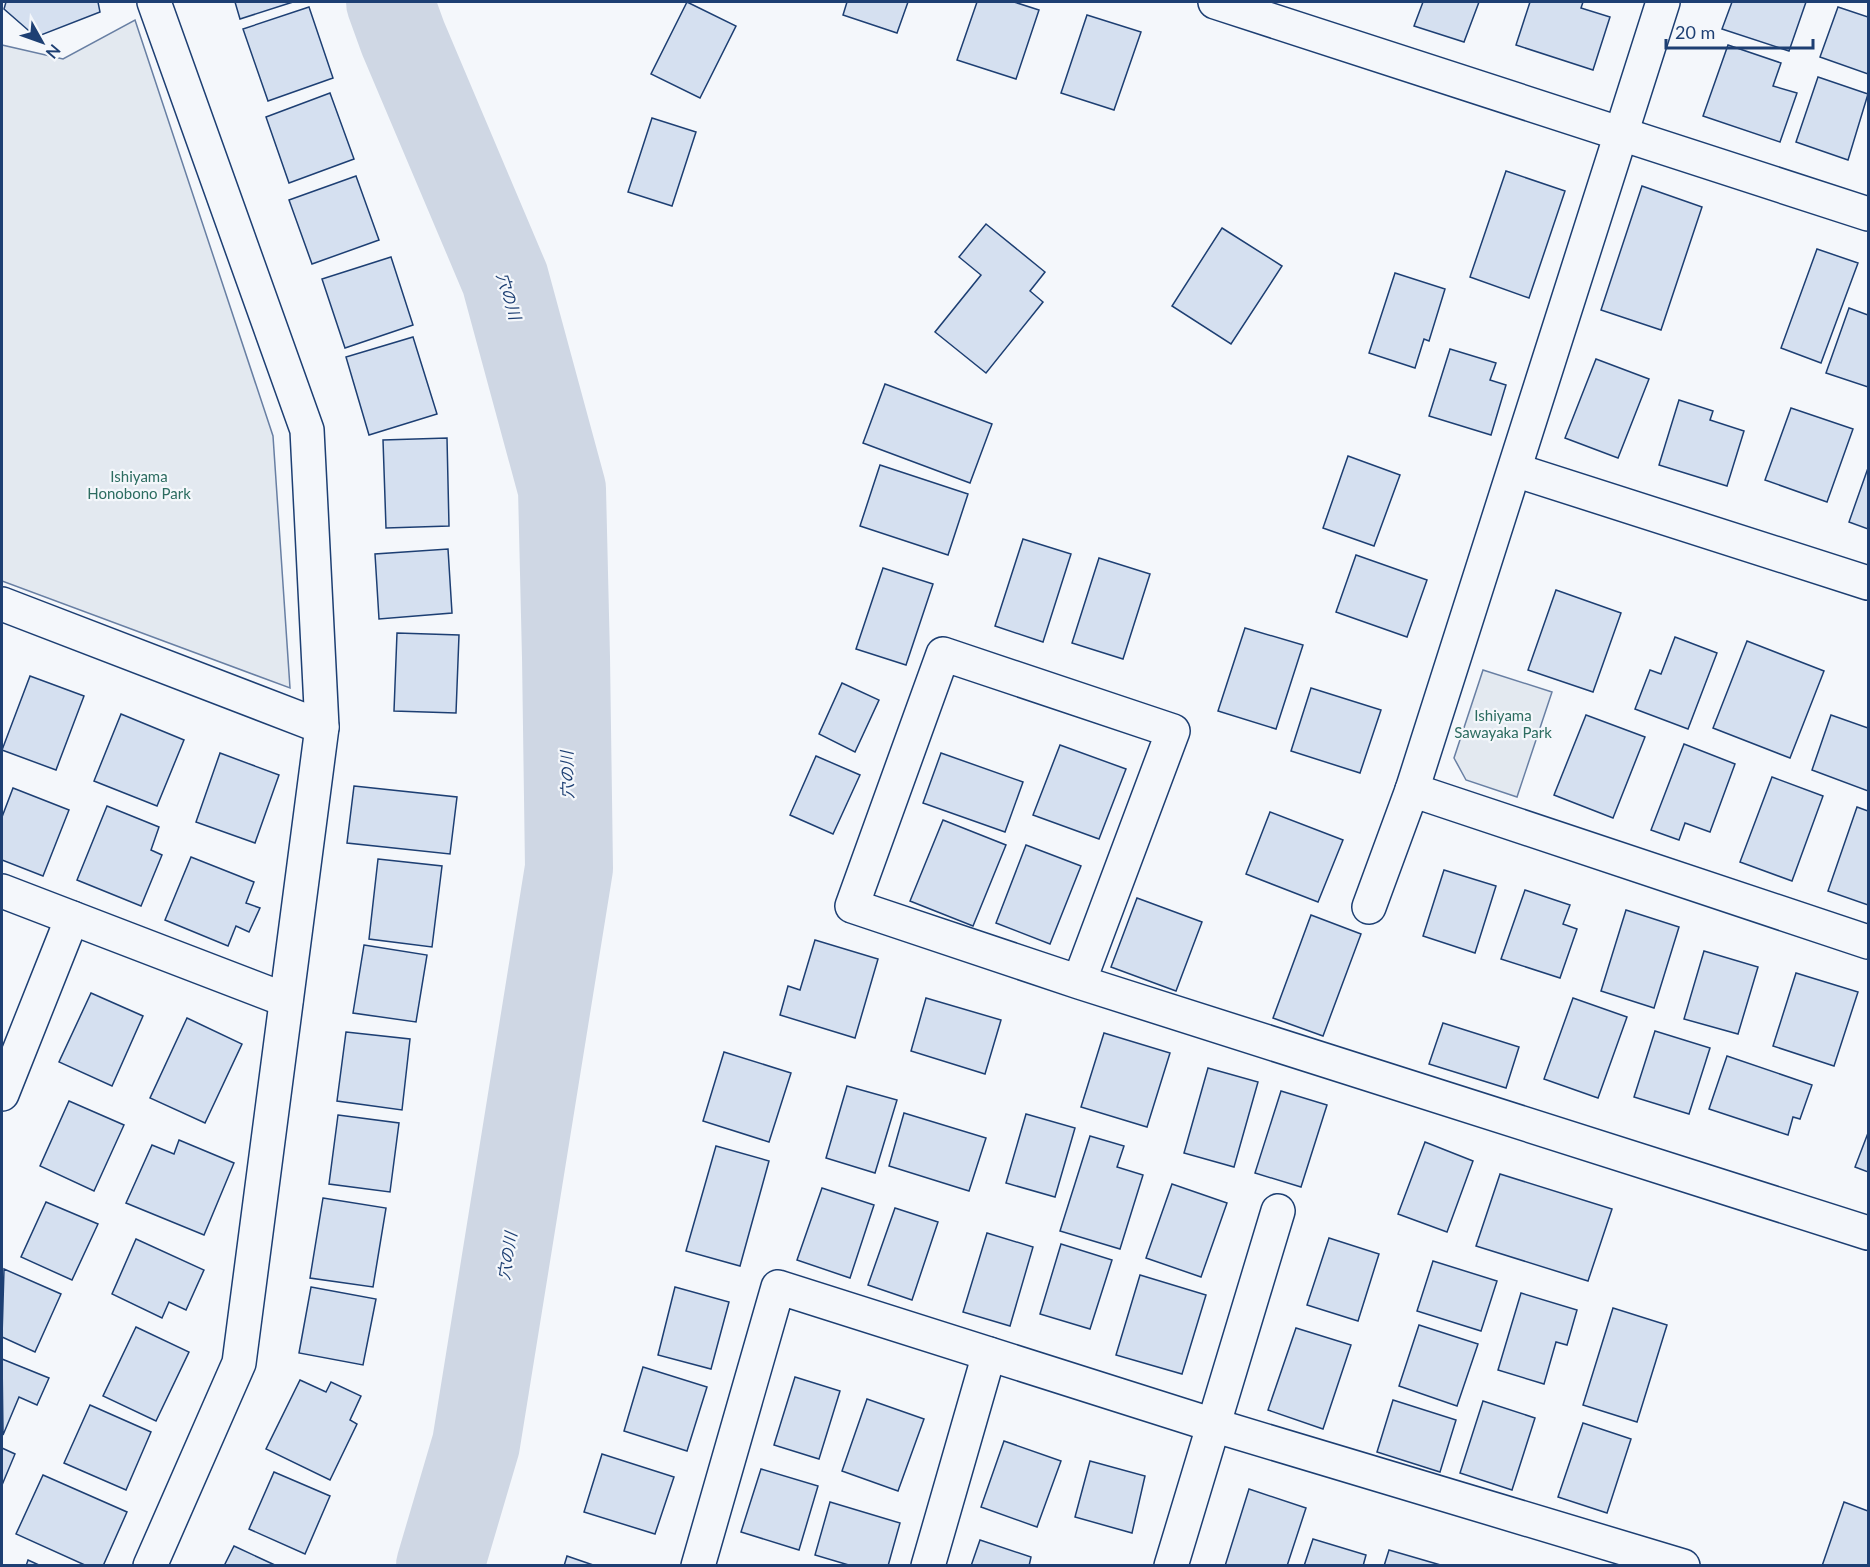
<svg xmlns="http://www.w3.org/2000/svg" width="1870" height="1567" font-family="Lato,'Noto Sans JP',sans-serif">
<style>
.green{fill:#e3e9f0;stroke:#687fa3;stroke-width:1.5}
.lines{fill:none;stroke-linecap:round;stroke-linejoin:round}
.river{stroke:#cfd7e4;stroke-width:88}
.building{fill:#d5e0f0;stroke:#1d3f73;stroke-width:1.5}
.minor-casing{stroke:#1d3f73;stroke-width:36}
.minor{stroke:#f4f7fb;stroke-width:33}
.labels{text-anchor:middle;stroke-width:4.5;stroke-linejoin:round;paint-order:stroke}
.park-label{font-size:15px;fill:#2c6c60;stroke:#f4f7fb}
.water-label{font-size:16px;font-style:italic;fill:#1d3f73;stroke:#f4f7fb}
</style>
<rect width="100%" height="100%" fill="#f4f7fb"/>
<g class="green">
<polygon points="135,20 273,436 290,688 2,581 2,45 63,59"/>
<polygon points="1483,670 1552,692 1517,797 1466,780 1454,758"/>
</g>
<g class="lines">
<polyline class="river" points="390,2 403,38 505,279 562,489 566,657 569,868 476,1444 440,1566"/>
</g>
<g class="building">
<polygon points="6,2 98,2 100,12 36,37 4,9"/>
<polygon points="235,2 293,2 240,19"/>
<polygon points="687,2 736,26 700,98 651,74"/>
<polygon points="847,2 908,2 897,33 843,15"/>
<polygon points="977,2 1014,2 1039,10 1016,79 957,60"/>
<polygon points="1423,2 1479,2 1464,42 1414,26"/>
<polygon points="1530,2 1583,2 1581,8 1610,17 1593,70 1516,45"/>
<polygon points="1732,2 1806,2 1789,51 1722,29"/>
<polygon points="309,7 333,78 268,101 243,29"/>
<polygon points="1838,7 1868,17 1868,74 1820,57"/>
<polygon points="1087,15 1141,32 1114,110 1061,93"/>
<polygon points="1728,45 1781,63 1773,86 1797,93 1780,142 1703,116"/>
<polygon points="1818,77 1868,94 1848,160 1796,142"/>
<polygon points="330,93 354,159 289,183 266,117"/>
<polygon points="652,118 696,132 672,206 628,192"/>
<polygon points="1506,171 1565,191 1529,298 1470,277"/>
<polygon points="356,176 379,240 312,264 289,200"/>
<polygon points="1642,186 1702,207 1661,330 1601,310"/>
<polygon points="986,224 1045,272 1030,291 1043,302 986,373 935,332 981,275 959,257"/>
<polygon points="1222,228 1282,266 1231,344 1172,306"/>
<polygon points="1817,249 1858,263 1821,363 1781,348"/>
<polygon points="391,257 413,325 345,348 322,279"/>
<polygon points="1395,273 1445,289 1429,341 1424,339 1415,368 1369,353"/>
<polygon points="1849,308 1868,315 1868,387 1826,373"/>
<polygon points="413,337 437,414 369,435 346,357"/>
<polygon points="1450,349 1496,363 1490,380 1506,385 1491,435 1429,416"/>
<polygon points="1596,359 1649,379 1618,458 1565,438"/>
<polygon points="885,384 992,424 970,483 863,443"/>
<polygon points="1679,400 1713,411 1710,420 1744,431 1727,486 1659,465"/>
<polygon points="1791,408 1853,429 1827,502 1765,480"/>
<polygon points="447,438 449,526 386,528 383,440"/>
<polygon points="1348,456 1400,475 1374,546 1323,528"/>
<polygon points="880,465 968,494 948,555 860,526"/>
<polygon points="1868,468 1868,529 1849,522"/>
<polygon points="1023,539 1071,554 1043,642 995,626"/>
<polygon points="448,549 452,613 379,619 375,554"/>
<polygon points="1356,555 1427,580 1407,637 1336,612"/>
<polygon points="1099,558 1150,574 1123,659 1072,643"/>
<polygon points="883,568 933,584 906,665 856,649"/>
<polygon points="1556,590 1621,613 1593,692 1528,670"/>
<polygon points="1245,628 1303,645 1276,729 1218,711"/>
<polygon points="397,633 459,635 456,713 394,711"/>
<polygon points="1675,637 1717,653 1688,729 1635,709 1650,670 1661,674"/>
<polygon points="1747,641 1824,671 1790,758 1713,728"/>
<polygon points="30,676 84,696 56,770 2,750"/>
<polygon points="842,683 879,700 855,752 819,734"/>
<polygon points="1311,688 1381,710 1360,773 1291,751"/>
<polygon points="121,714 184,740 157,806 94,781"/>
<polygon points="1586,715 1645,737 1613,818 1554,795"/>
<polygon points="1831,715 1868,728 1868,791 1812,770"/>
<polygon points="1684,744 1735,764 1710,832 1685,823 1679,840 1651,830"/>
<polygon points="1060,745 1126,769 1099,839 1033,815"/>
<polygon points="220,753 279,775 255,843 196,822"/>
<polygon points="941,753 1023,782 1005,832 923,803"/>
<polygon points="816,756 860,775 833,834 790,815"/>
<polygon points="1772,777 1823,796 1792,881 1740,862"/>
<polygon points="354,786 457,797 450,854 347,843"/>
<polygon points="13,788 69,810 43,876 2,860 2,817"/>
<polygon points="107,806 159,827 151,850 162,855 141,906 77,880"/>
<polygon points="1857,807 1868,811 1868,905 1828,891"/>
<polygon points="1270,812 1343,840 1318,902 1246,874"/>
<polygon points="943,820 1006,845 973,926 910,901"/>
<polygon points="1026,845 1081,866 1050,944 996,923"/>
<polygon points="191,857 254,882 246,903 260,908 249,932 236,926 228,946 165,920"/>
<polygon points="378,859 442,866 432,947 369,939"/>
<polygon points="1444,870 1496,886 1475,953 1423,936"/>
<polygon points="1525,890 1570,905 1563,924 1577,929 1560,978 1501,959"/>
<polygon points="1137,898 1202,922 1176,991 1111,967"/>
<polygon points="1626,910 1679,927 1654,1008 1601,991"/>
<polygon points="1311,915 1361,934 1323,1036 1273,1018"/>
<polygon points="815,940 878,959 855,1038 780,1015 788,986 800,990"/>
<polygon points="364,945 427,955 416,1022 353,1013"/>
<polygon points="1704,951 1758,967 1738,1034 1684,1019"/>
<polygon points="1796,973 1858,992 1834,1066 1773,1046"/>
<polygon points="91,993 143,1016 112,1086 59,1062"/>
<polygon points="926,998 1001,1020 985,1074 911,1051"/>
<polygon points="1573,998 1627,1017 1598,1098 1544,1079"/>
<polygon points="187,1018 242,1044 205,1123 150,1098"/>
<polygon points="1443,1023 1519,1047 1506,1088 1429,1064"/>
<polygon points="1655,1031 1710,1048 1689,1114 1634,1097"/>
<polygon points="346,1032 410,1039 402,1110 337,1101"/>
<polygon points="1104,1033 1170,1053 1147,1127 1081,1107"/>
<polygon points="724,1052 791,1073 769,1142 703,1121"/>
<polygon points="1727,1056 1812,1085 1800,1119 1793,1117 1788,1135 1709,1109"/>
<polygon points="1208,1068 1258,1082 1234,1167 1184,1153"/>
<polygon points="847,1086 897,1100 875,1173 826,1158"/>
<polygon points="1281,1091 1327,1105 1301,1187 1255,1173"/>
<polygon points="69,1101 124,1125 94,1191 40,1166"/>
<polygon points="904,1113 986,1138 969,1191 889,1166"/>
<polygon points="1026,1114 1075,1128 1055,1197 1006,1183"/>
<polygon points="338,1115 399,1123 390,1192 329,1184"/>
<polygon points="1868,1133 1868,1172 1855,1167"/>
<polygon points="1090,1136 1124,1146 1117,1167 1143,1175 1120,1249 1060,1231"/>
<polygon points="179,1140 234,1163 204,1235 126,1203 152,1145 174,1154"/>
<polygon points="1425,1142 1473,1161 1447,1232 1398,1214"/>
<polygon points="716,1146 769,1161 740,1266 686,1251"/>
<polygon points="1500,1174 1612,1209 1588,1281 1476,1246"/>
<polygon points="1172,1184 1227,1203 1201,1277 1146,1258"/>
<polygon points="822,1188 874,1205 850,1278 797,1260"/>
<polygon points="323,1198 386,1208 373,1287 310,1278"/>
<polygon points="46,1202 98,1224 72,1280 21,1257"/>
<polygon points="895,1208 938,1222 912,1300 868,1285"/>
<polygon points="987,1233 1033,1247 1010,1326 963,1312"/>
<polygon points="1329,1238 1379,1254 1358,1321 1307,1305"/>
<polygon points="136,1239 204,1270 186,1310 169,1302 162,1318 112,1294"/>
<polygon points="1061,1244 1112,1260 1090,1329 1040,1314"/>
<polygon points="1433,1261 1497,1281 1481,1331 1417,1311"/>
<polygon points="4,1269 61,1294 35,1352 2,1337"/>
<polygon points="1140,1275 1206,1295 1182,1374 1116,1355"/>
<polygon points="311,1287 376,1299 363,1365 299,1353"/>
<polygon points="675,1287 729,1302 711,1369 658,1355"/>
<polygon points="1521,1293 1577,1310 1567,1345 1556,1342 1544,1384 1498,1370"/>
<polygon points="1613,1308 1667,1325 1637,1422 1583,1405"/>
<polygon points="1419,1325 1478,1344 1457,1406 1399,1386"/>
<polygon points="136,1327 189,1352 156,1421 103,1396"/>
<polygon points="1296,1328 1351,1345 1323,1429 1268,1410"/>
<polygon points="2,1359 49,1378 37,1405 19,1397 3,1435"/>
<polygon points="643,1367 707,1387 687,1451 624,1431"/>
<polygon points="795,1377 840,1391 819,1459 774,1445"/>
<polygon points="300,1380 326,1392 331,1382 361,1396 350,1420 357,1424 330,1480 266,1449"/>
<polygon points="867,1399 924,1419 898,1491 842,1471"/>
<polygon points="1393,1400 1456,1420 1440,1472 1377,1452"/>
<polygon points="1483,1401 1535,1418 1512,1490 1460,1473"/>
<polygon points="90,1405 151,1432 126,1490 64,1463"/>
<polygon points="1583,1423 1631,1439 1607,1513 1558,1497"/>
<polygon points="1004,1441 1061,1461 1037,1527 981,1507"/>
<polygon points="2,1448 15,1454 2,1485"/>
<polygon points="602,1454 674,1477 655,1534 584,1512"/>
<polygon points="1090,1461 1145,1476 1132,1533 1075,1517"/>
<polygon points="761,1469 818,1486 799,1550 741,1532"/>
<polygon points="274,1472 330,1496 305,1554 249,1529"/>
<polygon points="43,1475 127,1512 103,1566 87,1566 16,1534"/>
<polygon points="1249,1489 1306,1508 1287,1566 1225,1566"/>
<polygon points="830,1502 900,1523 888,1566 852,1566 815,1555"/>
<polygon points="1844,1502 1868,1511 1868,1566 1822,1566"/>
<polygon points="1313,1539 1366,1555 1363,1566 1304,1566"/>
<polygon points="980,1540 1031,1557 1029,1566 971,1566"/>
<polygon points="234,1546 277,1566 224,1566"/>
<polygon points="1389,1550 1444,1566 1384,1566"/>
<polygon points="567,1556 596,1566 564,1566"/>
<polygon points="28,1560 41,1566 26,1566"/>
</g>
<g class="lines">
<g class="minor-casing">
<g id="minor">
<polyline points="1215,2 1868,214"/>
<polyline points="1515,470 1868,583"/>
<polyline points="2,604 322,727"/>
<polyline points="1412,790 1868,942"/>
<polyline points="2,891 286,1000"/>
<polyline points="1369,907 1412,790 1663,2"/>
<polyline points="1079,982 1173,731 943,654 852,906 1079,982 1868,1233"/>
<polyline points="2,1094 72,918"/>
<polyline points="150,1566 239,1363 322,727 307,430 154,2"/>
<polyline points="698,1566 778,1287 1213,1425 1683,1566"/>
<polyline points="928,1566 989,1354"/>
<polyline points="1171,1566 1278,1211"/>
</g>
</g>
<use href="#minor" class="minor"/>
</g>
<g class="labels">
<g class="park-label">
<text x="139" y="482">Ishiyama<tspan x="139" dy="17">Honobono Park</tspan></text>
<text x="1503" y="721">Ishiyama<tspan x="1503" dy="17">Sawayaka Park</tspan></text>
</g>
<g class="water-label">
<text transform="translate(509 296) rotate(73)" y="6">穴の川</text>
<text transform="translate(567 775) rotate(-91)" y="6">穴の川</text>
<text transform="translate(507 1256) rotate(-81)" y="6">穴の川</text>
</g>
</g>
<rect width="1870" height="1567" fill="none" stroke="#1d3f73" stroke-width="6"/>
<g transform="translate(42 42) rotate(130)" stroke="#f4f7fb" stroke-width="4.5" paint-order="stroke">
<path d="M0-4.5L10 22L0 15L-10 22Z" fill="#1d3f73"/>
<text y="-9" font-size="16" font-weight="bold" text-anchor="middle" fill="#1d3f73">N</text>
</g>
<path d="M1666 39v9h147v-9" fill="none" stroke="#1d3f73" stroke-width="3"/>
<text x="1675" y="39" font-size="18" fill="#1d3f73" stroke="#f4f7fb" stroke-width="4.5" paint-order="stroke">20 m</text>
</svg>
